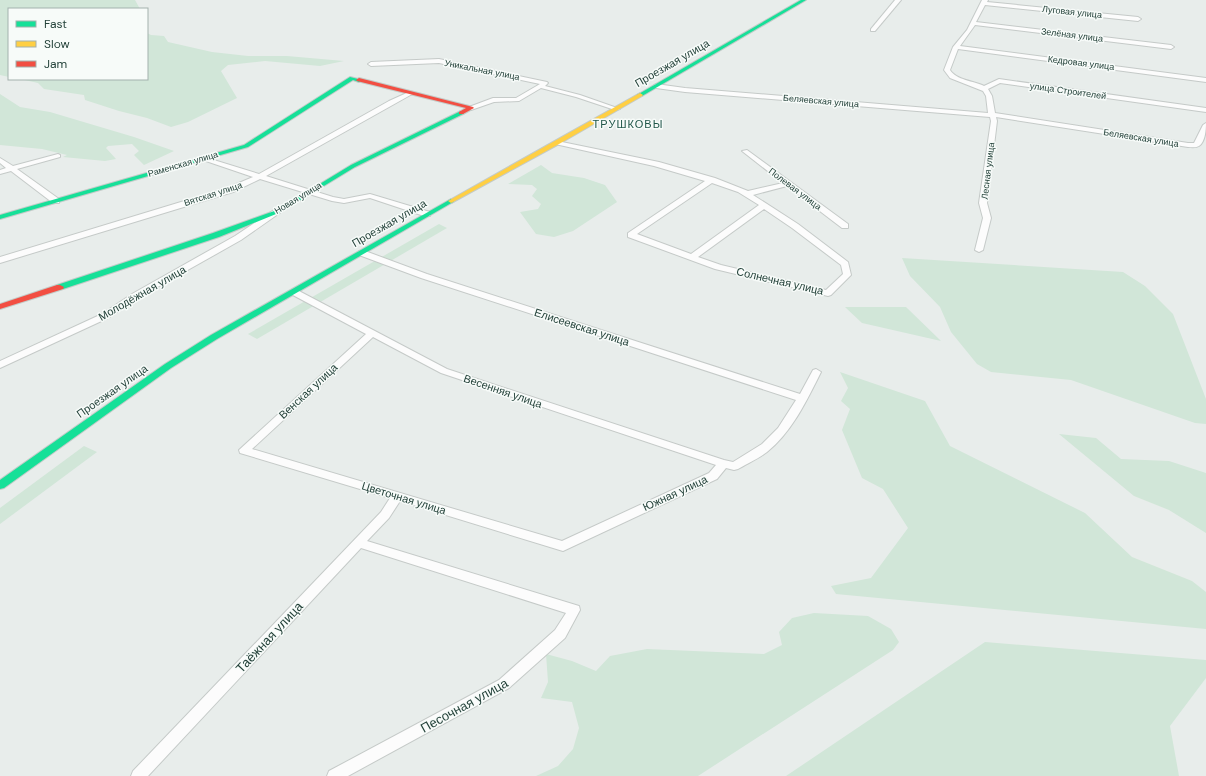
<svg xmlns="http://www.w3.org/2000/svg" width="1206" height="776" font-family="'DM Sans',sans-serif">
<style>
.green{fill:#d1e6d8}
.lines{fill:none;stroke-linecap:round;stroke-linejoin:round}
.street-casing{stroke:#c5cac8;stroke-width:2}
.fast-casing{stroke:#c3cbc8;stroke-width:2}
.slow-casing{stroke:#c3cbc8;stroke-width:2}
.jam-casing{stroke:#c3cbc8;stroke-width:2}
.street{fill:#fcfcfc;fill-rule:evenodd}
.fast{fill:#16e098;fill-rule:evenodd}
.slow{fill:#ffcf43;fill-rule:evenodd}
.jam{fill:#f24e42;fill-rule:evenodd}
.labels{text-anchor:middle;stroke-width:3;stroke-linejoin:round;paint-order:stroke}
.far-street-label{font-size:9px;fill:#24423a;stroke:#f7fbf9}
.street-label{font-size:11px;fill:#24423a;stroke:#f7fbf9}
.far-quarter-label{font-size:11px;letter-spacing:1px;fill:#1f5548;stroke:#f7fbf9}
.near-street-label{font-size:13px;fill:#24423a;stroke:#f7fbf9}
</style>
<rect width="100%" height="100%" fill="#e8edeb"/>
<g class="green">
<polygon points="0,0 135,0 140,9 9,9 9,77 0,75"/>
<polygon points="147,33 151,35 164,36 168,42 212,52 248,56 287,56 344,61 320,66 265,61 228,65 221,71 237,98 188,122 171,127 147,118 119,111 85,100 84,95 44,89 38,83 20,79 147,79"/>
<polygon points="0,94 20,107 50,112 134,137 174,151 144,165 134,155 139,151 132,144 108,146 106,148 116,159 105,161 63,157 67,155 42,149 0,145"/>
<polygon points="541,165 552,173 584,178 605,185 617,202 573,231 554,237 536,234 520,212 538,209 541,204 532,196 537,189 532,185 508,184"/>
<polygon points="439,224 447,228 257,339 248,334"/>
<polygon points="902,258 1123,272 1145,286 1173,314 1206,399 1206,424 1195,423 1071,380 991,372 977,364 951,332 940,307 910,276"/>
<polygon points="845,307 906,307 941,341 862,323"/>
<polygon points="840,372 925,401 950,446 1085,513 1132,557 1192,581 1206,592 1206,629 836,594 831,586 871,578 908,528 883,489 862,478 842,430 850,409 841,401 848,388"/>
<polygon points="1059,434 1096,438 1121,459 1169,461 1206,473 1206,533 1169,510 1134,496"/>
<polygon points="84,446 97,452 0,524 0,508"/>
<polygon points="814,613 868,616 891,629 899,642 893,650 698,776 536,776 558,766 573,749 579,728 572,702 541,698 548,682 546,654 572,661 596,671 610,656 647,649 764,654 782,645 779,632 792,618"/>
<polygon points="985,642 1206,660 1206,678 1170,726 1179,776 786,776"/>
</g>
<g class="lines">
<g class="street-casing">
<g id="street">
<polygon points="895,0 901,0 875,31 871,31 871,29"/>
<path d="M982,0h6l-1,2 151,15 3,2 -3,2 -153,-16 -9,17 195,23 3,2 -3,2 -196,-24 -15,21 246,32v4l-248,-33 -8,21c6,10 24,11 34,16l15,-7 207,29v4l-206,-29 -12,6 4,7 3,17 193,30h6l9,-18 3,-2c0,7 -1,19 -7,23 -3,2 -8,1 -11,1l-192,-30 1,4 -10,82 4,15 -8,32 -4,2 -4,-2 8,-32 -4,-15 12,-82 -1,-4 -305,-25 -29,-4 -3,-2 3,-2 29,4 303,25 -2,-17 -3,-5 -33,-13 -6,-8 9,-23 14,-17z"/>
<polygon points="439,59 547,82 548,83 545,86 580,95 620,109 615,110 576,97 541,88 519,101 494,102 471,110 468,108 469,107 493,98 516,98 540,84 439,63 371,66 368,64 371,62"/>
<polygon points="409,92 414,93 266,176 333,197 344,199 370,194 430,212 430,216 424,216 370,198 344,203 332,201 260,179 233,192 0,263 0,257 227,188 253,177 200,159 200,157 204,157 259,174 389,101"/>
<path d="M557,141l102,21 56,16 33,13 35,-8 -41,-32 5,-1 101,74v4h-6l-55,-42 -34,9 45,29 50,38 3,13 -20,20 -3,1 -113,-27 -87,-32v-4l77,-52 -51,-15 -99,-22 -1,-1zM712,183l26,9 21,13 -68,49 -54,-20zM764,209l28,19 49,37 2,9 -17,16 -105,-25 -23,-8z"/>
<polygon points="58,154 60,155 60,157 17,169 59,199 59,203 53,203 11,171 0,174 0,170 6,168 0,163 0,158 13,166"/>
<polygon points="274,210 277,210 281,212 241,240 138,298 108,318 0,368 0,361 102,314 132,294 235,236"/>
<path d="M359,251h6l62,23 373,120 13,-24 3,-1 5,3c-14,28 -29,60 -54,80 -9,7 -19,11 -29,17l-4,1 -8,-2 -9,11 -154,72 -163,-50 -11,17 -22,23 212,65 1,4 -15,28 -56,50 -161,88h-21l2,-5 170,-91 56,-50 11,-17 -205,-65 -213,228h-17l2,-5 248,-259 9,-14 -150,-45 -1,-3 127,-116 -75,-40 -1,-2 1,-2h6l150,79 277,91 9,2 29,-18 16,-16 18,-28 -375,-122 -62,-23 -1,-2zM373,337l68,36 275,92 -7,8 -147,68 -310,-92z"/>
</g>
</g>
<g class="fast-casing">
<g id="fast">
<polygon points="801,0 806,0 642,96 637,95"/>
<polygon points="350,77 362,80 359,82 353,80 248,147 0,219 0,215 244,145"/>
<polygon points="461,111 464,113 463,114 355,167 281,212 219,237 63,289 60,289 56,287 57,285 213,233 277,210 351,165"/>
<polygon points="451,199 454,201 453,202 217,339 171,368 4,488 0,489 0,480 165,364 211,335"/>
</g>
</g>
<g class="slow-casing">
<polygon id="slow" points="640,93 643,95 642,96 559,144 453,202 451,203 448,201"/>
</g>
<g class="jam-casing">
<g id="jam">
<polygon points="359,78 473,107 474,108 463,114 459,114 459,112 466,108 357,81 356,80"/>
<polygon points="57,285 60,285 64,287 63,289 0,309 0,304"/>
</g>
</g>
<use href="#street" class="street"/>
<use href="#fast" class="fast"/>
<use href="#slow" class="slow"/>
<use href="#jam" class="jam"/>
</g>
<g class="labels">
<g class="far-street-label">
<text transform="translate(1072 12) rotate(6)" y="3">Луговая улица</text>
<text transform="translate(1072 35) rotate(7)" y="3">Зелёная улица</text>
<text transform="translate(1081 63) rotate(7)" y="3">Кедровая улица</text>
<text transform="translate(482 70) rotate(11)" y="3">Уникальная улица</text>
<text transform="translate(1068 91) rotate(8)" y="3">улица Строителей</text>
<text transform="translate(821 101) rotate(5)" y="3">Беляевская улица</text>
<text transform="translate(1141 138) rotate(9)" y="3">Беляевская улица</text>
<text transform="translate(183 164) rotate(-16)" y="3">Раменская улица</text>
<text transform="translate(988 171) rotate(-83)" y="3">Лесная улица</text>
<text transform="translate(795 189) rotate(37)" y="3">Полевая улица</text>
<text transform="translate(213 194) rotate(-18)" y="3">Вятская улица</text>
<text transform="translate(298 198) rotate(-31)" y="3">Новая улица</text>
</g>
<g class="street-label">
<text transform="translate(672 63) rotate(-30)" y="4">Проезжая улица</text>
<text transform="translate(389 223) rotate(-30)" y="4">Проезжая улица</text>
<text transform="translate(780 281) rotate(13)" y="4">Солнечная улица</text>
<text transform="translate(142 293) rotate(-30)" y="4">Молодёжная улица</text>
<text transform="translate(582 327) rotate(18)" y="4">Елисеевская улица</text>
<text transform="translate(112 391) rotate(-35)" y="4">Проезжая улица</text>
<text transform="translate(308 391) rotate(-43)" y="4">Венская улица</text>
<text transform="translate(503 391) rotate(19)" y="4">Весенняя улица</text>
<text transform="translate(675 493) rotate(-25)" y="4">Южная улица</text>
<text transform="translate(404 498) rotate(17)" y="4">Цветочная улица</text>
</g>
<g class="far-quarter-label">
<text x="628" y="128">ТРУШКОВЫ</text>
</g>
<g class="near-street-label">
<text transform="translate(269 637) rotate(-47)" y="5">Таёжная улица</text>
<text transform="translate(464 705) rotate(-29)" y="5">Песочная улица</text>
</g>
</g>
<rect x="8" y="8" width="140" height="72" fill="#f7fbf9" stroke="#a3b1ad"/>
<rect x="16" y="21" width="20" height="6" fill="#16e098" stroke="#a3b1ad"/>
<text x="44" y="28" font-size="12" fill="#24423a">Fast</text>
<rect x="16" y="41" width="20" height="6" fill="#ffcf43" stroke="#a3b1ad"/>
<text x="44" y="48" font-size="12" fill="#24423a">Slow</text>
<rect x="16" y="61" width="20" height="6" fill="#f24e42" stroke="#a3b1ad"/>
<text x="44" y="68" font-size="12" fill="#24423a">Jam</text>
</svg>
